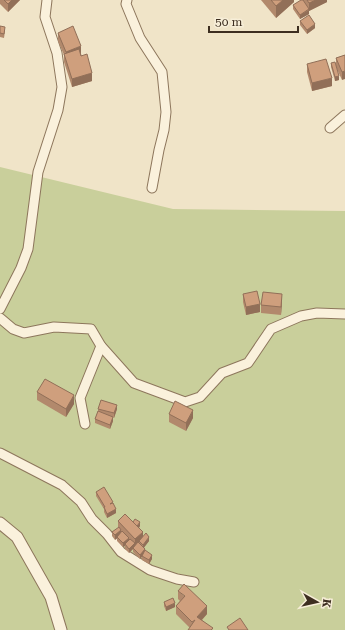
<svg xmlns="http://www.w3.org/2000/svg" width="345" height="630" font-family="'Roboto Serif',serif">
<style>
.green{fill:#c9cf9b}
.lines{fill:none;stroke-linecap:round;stroke-linejoin:round}
.minor-casing{stroke:#8d765c;stroke-width:11}
.tertiary-casing{stroke:#8d765c;stroke-width:13}
.minor{stroke:#faf1dc;stroke-width:9}
.tertiary{stroke:#faf1dc;stroke-width:11}
.wall{fill:#b2896c}
.shaded-wall{fill:#916f58}
.building{fill:#cf9f7d;stroke:#916f58}
</style>
<rect width="100%" height="100%" fill="#f0e4c8"/>
<polygon class="green" points="0,167 173,209 345,211 345,630 0,630"/>
<g class="lines">
<g class="minor-casing">
<g id="minor">
<polyline points="127,0 126,4 140,38 162,72 166,112 164,130 159,150 152,188"/>
<polyline points="330,128 345,115"/>
<polyline points="0,309 21,268 28,249 38,172 58,110 62,87 57,53 45,17 47,0"/>
<polyline points="0,318 13,329 24,333 54,327 91,329 101,346 134,383 185,402 200,397 222,373 248,363 271,329 301,316 317,313 345,314"/>
<polyline points="85,424 80,398 101,346"/>
<polyline points="0,453 62,485 81,502 92,519 107,534 121,552 150,570 177,579 194,582"/>
</g>
</g>
<g class="tertiary-casing">
<polyline id="tertiary" points="0,523 17,537 51,597 61,630"/>
</g>
<use href="#minor" class="minor"/>
<use href="#tertiary" class="tertiary"/>
</g>
<g class="wall">
<polygon points="0,0 20,0 8,12 0,4"/>
<polygon points="261,0 294,0 294,2 276,18"/>
<polygon points="303,0 327,0 327,2 309,11 309,14 300,19 293,9 293,5"/>
<polygon points="300,21 315,28 307,34 300,25"/>
<polygon points="0,26 5,31 4,38 0,37"/>
<polygon points="58,33 81,54 92,81 72,87 64,62 64,55 58,41"/>
<polygon points="345,55 342,80 336,67 336,58"/>
<polygon points="331,63 339,80 335,81 331,67"/>
<polygon points="307,64 332,86 312,91 307,72"/>
<polygon points="243,294 260,312 246,315 243,302"/>
<polygon points="282,302 281,315 261,313 261,305"/>
<polygon points="37,392 74,404 66,417 37,400"/>
<polygon points="98,409 117,409 114,418 113,417 113,421 110,429 95,423 95,419 98,411"/>
<polygon points="169,414 193,418 186,431 169,422"/>
<polygon points="96,492 113,503 116,513 107,518 104,512 104,509 96,496"/>
<polygon points="118,521 133,522 140,526 139,528 143,537 149,541 144,547 145,551 152,559 149,564 142,560 142,557 140,559 133,552 133,549 129,553 125,549 125,546 123,547 117,541 117,538 115,540 112,536 112,532 118,528"/>
<polygon points="178,591 207,614 202,620 213,630 189,627 176,614 176,606 180,601 178,599"/>
<polygon points="164,602 175,607 166,611 164,606"/>
</g>
<g class="shaded-wall">
<polygon points="12,0 20,0 8,12 8,4"/>
<polygon points="283,0 294,0 294,2 276,18 276,6"/>
<polygon points="316,0 327,0 327,2 309,11 309,14 300,19 300,15 309,10 309,3"/>
<polygon points="315,24 315,28 307,34 307,30"/>
<polygon points="81,46 81,54 66,60 66,52"/>
<polygon points="345,71 345,79 342,80 342,72"/>
<polygon points="92,73 92,81 72,87 72,79"/>
<polygon points="339,76 339,80 335,81 335,77"/>
<polygon points="332,78 332,86 312,91 312,83"/>
<polygon points="282,294 282,302 281,315 281,307"/>
<polygon points="260,304 260,312 246,315 246,307"/>
<polygon points="74,395 74,404 66,417 66,409"/>
<polygon points="117,405 117,409 114,418 114,413"/>
<polygon points="193,410 193,418 186,431 186,423"/>
<polygon points="113,417 113,421 110,429 110,425"/>
<polygon points="116,509 116,513 107,518 107,514"/>
<polygon points="140,522 140,526 137,530 137,526"/>
<polygon points="121,530 121,534 117,537 117,538 115,540 115,535"/>
<polygon points="143,532 143,540 139,541 139,544 135,547 135,539"/>
<polygon points="149,537 149,541 143,549 143,545"/>
<polygon points="129,538 129,542 125,544 125,546 123,547 123,543"/>
<polygon points="135,543 135,547 133,548 133,549 129,553 129,549"/>
<polygon points="145,549 145,553 140,559 140,555"/>
<polygon points="152,555 152,559 149,564 149,560"/>
<polygon points="175,603 175,607 166,611 166,607"/>
<polygon points="207,606 207,614 197,625 197,617"/>
</g>
<g class="building">
<polygon points="4,0 12,0 8,4"/>
<polygon points="271,0 283,0 276,6"/>
<polygon points="301,0 303,0 309,9 300,15 293,5"/>
<polygon points="307,0 316,0 309,3"/>
<polygon points="309,15 315,24 307,30 300,21"/>
<polygon points="0,26 5,27 4,34 0,33"/>
<polygon points="73,26 81,46 66,52 58,33"/>
<polygon points="79,49 81,56 87,54 92,73 72,79 64,54"/>
<polygon points="345,55 345,71 342,72 336,58"/>
<polygon points="326,59 332,78 312,83 307,64"/>
<polygon points="335,62 339,76 335,77 331,63"/>
<polygon points="257,291 260,304 246,307 243,294"/>
<polygon points="263,292 282,294 281,307 261,305"/>
<polygon points="45,379 74,395 66,409 37,392"/>
<polygon points="101,400 117,405 114,413 98,409"/>
<polygon points="175,401 193,410 186,423 169,414"/>
<polygon points="98,411 113,417 110,425 95,419"/>
<polygon points="104,487 113,502 110,504 113,503 116,509 107,514 104,507 105,507 96,492"/>
<polygon points="125,514 143,532 135,539 118,521"/>
<polygon points="135,519 140,522 137,526 133,522"/>
<polygon points="119,527 121,530 115,535 112,532"/>
<polygon points="122,531 129,538 123,543 117,537"/>
<polygon points="146,533 149,537 143,545 139,541"/>
<polygon points="130,539 135,543 129,549 125,544"/>
<polygon points="138,542 145,549 140,555 133,548"/>
<polygon points="145,550 152,555 149,560 142,556"/>
<polygon points="184,584 207,606 197,617 213,628 211,630 188,630 195,620 192,622 176,606 185,596 178,591"/>
<polygon points="173,598 175,603 166,607 164,602"/>
<polygon points="240,618 248,630 229,630 227,627"/>
</g>
<g transform="translate(317 602) rotate(98)" stroke="#f7eed8" stroke-width="3" paint-order="stroke">
<path d="M0-3L7 15L0 10L-7 15Z" fill="#3d2e20"/>
<text y="-6" font-size="11" font-weight="bold" text-anchor="middle" fill="#3d2e20">K</text>
</g>
<path d="M209 26v6h89v-6" fill="none" stroke="#3d2e20" stroke-width="2"/>
<text x="215" y="26" font-size="12" fill="#3d2e20" stroke="#f7eed8" stroke-width="3" paint-order="stroke">50 m</text>
</svg>
